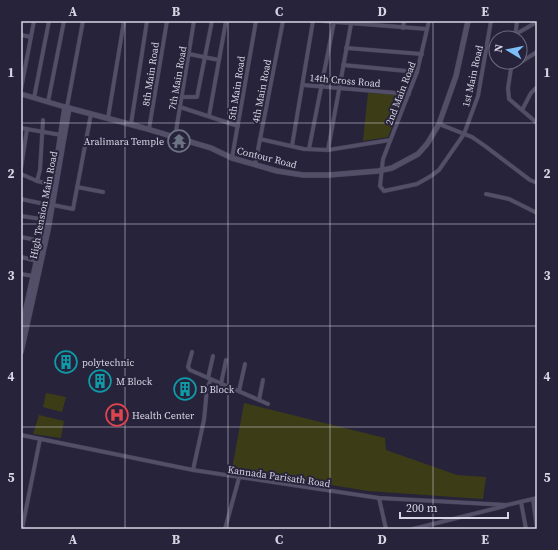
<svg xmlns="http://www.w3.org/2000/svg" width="558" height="550" font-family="'Source Serif 4',serif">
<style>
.green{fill:#3c3d16}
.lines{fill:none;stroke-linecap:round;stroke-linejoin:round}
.minor-casing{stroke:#444053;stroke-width:4.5}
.tertiary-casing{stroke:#444053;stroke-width:5.5}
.secondary-casing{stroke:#444053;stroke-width:6}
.minor{stroke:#534f69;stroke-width:3.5}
.tertiary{stroke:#534f69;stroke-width:4.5}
.secondary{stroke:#534f69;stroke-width:5}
.grid{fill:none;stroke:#d7d5e4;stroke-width:1;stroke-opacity:0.55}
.labels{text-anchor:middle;stroke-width:4;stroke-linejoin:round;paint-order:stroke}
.street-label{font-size:10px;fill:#d7d5e4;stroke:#27233a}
.poi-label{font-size:10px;fill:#d7d5e4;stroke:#27233a;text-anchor:start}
.neatline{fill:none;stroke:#d7d5e4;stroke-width:1.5}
.grid-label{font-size:13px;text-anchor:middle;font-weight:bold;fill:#d7d5e4}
</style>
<rect width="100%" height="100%" fill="#27233a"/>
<g class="green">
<polygon points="368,93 404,95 388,137 363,141"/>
<polygon points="46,393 66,397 62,412 43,407"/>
<polygon points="244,403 385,438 386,450 457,475 486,477 483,499 368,491 232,469"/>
<polygon points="39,415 64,421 61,438 33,434"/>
</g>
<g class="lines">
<g class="minor-casing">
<g id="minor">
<polyline points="323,21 427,29"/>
<polyline points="429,21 417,72 383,159 380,186 384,191 417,184 431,176 439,170 464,134 478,96 491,21"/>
<polyline points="403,28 404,21"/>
<polyline points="516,34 537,22"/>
<polyline points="21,35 31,37"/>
<polyline points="515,38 517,21"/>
<polyline points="346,48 422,54"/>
<polyline points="189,54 219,60"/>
<polyline points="512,62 508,88 509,99 537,123"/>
<polyline points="343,65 417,72"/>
<polyline points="511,68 537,52"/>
<polyline points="303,85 409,94"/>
<polyline points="21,89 34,21"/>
<polyline points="182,97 197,97 212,21"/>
<polyline points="34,98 49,21"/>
<polyline points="48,102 64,21"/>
<polyline points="67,107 83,21"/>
<polyline points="180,107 238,126"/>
<polyline points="522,110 531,93 537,87"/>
<polyline points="209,116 226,21"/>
<polyline points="108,118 124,21"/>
<polyline points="131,124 147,21"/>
<polyline points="439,124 472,137 485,146 530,180 537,183"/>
<polyline points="21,128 61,135"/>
<polyline points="149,129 167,21"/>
<polyline points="175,137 194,21"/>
<polyline points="260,139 304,149 328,150 390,140"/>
<polyline points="292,146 313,21"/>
<polyline points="309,149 334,22"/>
<polyline points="328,150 351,24"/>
<polyline points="232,158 256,21"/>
<polyline points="255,165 283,21"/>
<polyline points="21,168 27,129"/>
<polyline points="21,174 37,181 54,185"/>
<polyline points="37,181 40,170 43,120"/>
<polyline points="77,187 103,192"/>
<polyline points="486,194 509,199 537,213"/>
<polyline points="21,199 49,205"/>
<polyline points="53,205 73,209 91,114"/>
<polyline points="21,216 48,220"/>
<polyline points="21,237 41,241"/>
<polyline points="21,257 37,261"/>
<polyline points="21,274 33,276"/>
<polyline points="192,352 188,367 190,370 268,404"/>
<polyline points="208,378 213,356"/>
<polyline points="221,384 226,360"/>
<polyline points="239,391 245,364"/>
<polyline points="259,400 263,380"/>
<polyline points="21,435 193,470 379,498 507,505 537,498"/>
<polyline points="193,470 204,420 207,389 211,379"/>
<polyline points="379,498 386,529"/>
<polyline points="533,499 537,529"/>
<polyline points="521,502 526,529"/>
<polyline points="22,529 40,439"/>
<polyline points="225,529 239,478"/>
<polyline points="413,529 505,506"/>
</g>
</g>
<g class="tertiary-casing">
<polyline id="tertiary" points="21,94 65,107"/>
</g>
<g class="secondary-casing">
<g id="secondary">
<polyline points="21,331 52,191 65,107 144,128 211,148 232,158 277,171 303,175 329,175 378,171 392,168 418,154 427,144 439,124 456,76 468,21"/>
<polyline points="21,352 48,230 69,108"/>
</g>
</g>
<use href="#minor" class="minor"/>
<use href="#tertiary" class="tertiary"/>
<use href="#secondary" class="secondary"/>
</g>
<path class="grid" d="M125,21v508M228,21v508M330,21v508M433,21v508M21,123h516M21,224h516M21,326h516M21,427h516"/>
<defs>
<g id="temple-ring" transform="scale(1.15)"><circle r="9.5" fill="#27233a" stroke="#6b7280" stroke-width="1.5"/><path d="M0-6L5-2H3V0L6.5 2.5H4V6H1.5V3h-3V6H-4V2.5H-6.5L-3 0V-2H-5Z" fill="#6b7280"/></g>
<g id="building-ring" transform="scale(1.15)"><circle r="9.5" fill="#27233a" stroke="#0f9aa8" stroke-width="1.5"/><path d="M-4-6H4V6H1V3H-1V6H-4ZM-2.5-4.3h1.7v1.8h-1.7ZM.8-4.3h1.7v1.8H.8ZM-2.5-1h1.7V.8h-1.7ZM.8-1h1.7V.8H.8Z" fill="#0f9aa8"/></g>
<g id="hospital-ring" transform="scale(1.15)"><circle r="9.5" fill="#27233a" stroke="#e0444e" stroke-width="1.5"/><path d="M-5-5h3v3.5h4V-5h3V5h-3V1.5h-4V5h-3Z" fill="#e0444e"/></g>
</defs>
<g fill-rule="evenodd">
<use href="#temple-ring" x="179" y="141"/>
<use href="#building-ring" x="66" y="362"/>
<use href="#building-ring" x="100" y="381"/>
<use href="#building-ring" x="185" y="389"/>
<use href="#hospital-ring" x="117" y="415"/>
</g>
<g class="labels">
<g class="street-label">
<text transform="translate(150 74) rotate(-81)" y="4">8th Main Road</text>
<text transform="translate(472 76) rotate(-77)" y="4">1st Main Road</text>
<text transform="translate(177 78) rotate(-80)" y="4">7th Main Road</text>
<text transform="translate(345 80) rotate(5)" y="4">14th Cross Road</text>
<text transform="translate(236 88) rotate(-81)" y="4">5th Main Road</text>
<text transform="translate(261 91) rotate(-79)" y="4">4th Main Road</text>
<text transform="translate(400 93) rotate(-69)" y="4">2nd Main Road</text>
<text transform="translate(267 157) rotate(14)" y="4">Contour Road</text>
<text transform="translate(43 205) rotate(-79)" y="4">High Tension Main Road</text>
<text transform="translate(279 476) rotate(8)" y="4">Kannada Parisath Road</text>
</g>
<g class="poi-label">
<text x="164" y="145" text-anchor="end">Aralimara Temple</text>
<text x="82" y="366">polytechnic</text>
<text x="116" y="385">M Block</text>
<text x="200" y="393">D Block</text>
<text x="132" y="419">Health Center</text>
</g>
</g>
<rect width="558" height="550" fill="none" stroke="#27233a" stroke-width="44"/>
<g transform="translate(508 50) rotate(280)"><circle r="19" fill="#27233a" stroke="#6d6a7e"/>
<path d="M0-3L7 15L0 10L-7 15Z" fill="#7dbef9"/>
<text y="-6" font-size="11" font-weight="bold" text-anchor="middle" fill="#d7d5e4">N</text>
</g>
<path d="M400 512v6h108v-6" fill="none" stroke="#d7d5e4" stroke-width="2"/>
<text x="406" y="512" font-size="12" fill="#d7d5e4" stroke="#27233a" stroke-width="3" paint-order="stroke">200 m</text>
<rect x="22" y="22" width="514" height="506" class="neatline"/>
<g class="grid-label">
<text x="73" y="16">A</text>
<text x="176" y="16">B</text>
<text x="279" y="16">C</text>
<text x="382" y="16">D</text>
<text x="485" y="16">E</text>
<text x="11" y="77">1</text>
<text x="547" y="77">1</text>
<text x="11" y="178">2</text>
<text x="547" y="178">2</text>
<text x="11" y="280">3</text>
<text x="547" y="280">3</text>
<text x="11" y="381">4</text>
<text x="547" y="381">4</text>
<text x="11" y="482">5</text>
<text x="547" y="482">5</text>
<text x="73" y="544">A</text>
<text x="176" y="544">B</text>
<text x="279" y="544">C</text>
<text x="382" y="544">D</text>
<text x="485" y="544">E</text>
</g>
</svg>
